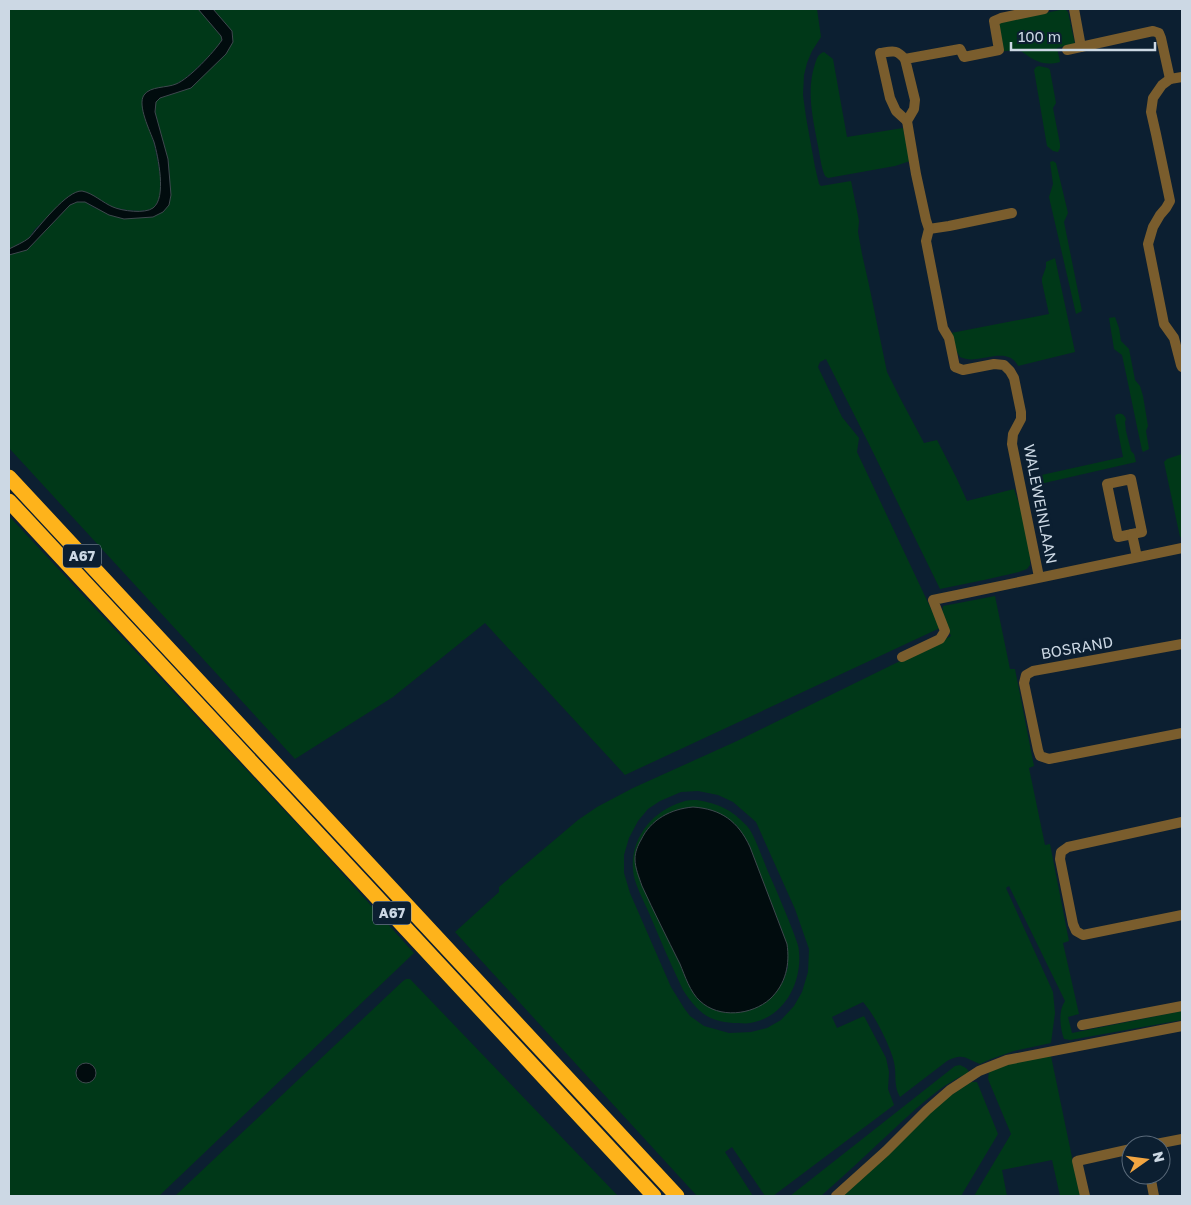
<svg xmlns="http://www.w3.org/2000/svg" width="1191" height="1205" font-family="'Golos Text',sans-serif">
<style>
.green{fill:#003818;fill-rule:evenodd}
.water{fill:#010c0e;stroke:#3e494e}
.lines{fill:none;stroke-linecap:round;stroke-linejoin:round}
.minor{stroke:#7a5d2d;stroke-width:10}
.motorway{stroke:#feb31b;stroke-width:15}
.labels{text-anchor:middle;stroke-width:5;stroke-linejoin:round;paint-order:stroke}
.shield{fill:#0c1f31;stroke:#92a0ae;stroke-width:1}
.shield-label{font-size:14px;font-weight:bold;fill:#ccd8e4}
.street-label{font-size:15px;fill:#ccd8e4;stroke:#0c1f31}
</style>
<rect width="100%" height="100%" fill="#0c1f31"/>
<g class="green">
<path d="M9,9h189l23,27 1,4c-8,12 -35,40 -48,45 -9,3 -18,4 -27,7l-4,18 11,34 4,19 3,19v13l-3,7 -5,7 -13,2 -13,-1 -15,-3 -13,-8 -16,-8 -14,5 -34,33 -7,10 -19,10z"/>
<path d="M213,9h604l4,28 -9,14 -5,12 -3,12 -1,20 3,22 9,50 4,17 2,2 30,-5 8,40 -1,11 4,22 7,31 18,87 12,24 25,47 13,-3 20,39 10,22 47,-12c8,21 17,54 16,76l-3,4 -8,3 -35,8 -44,9 -70,-143 -44,-87 -6,3 -2,5 24,50 17,21 -2,14 83,176 -315,147 -140,-152 -92,74 -98,62 -286,-311v-193l18,-5 43,-45 7,-3h8l9,6 59,9 18,-22 -3,-36 -13,-47 1,-10 4,-4 31,-10 41,-57z"/>
<path d="M1065,9l3,3 7,32 -18,4 3,14c-19,5 -27,-3 -41,-12l-15,1 -5,-28 3,-1z"/>
<path d="M824,52l9,7 14,78 56,-9 7,33 -15,5 -67,12 -3,-2c-4,-9 -5,-20 -7,-30 -5,-28 -12,-55 -3,-82 2,-6 3,-10 9,-12z"/>
<polygon points="1039,66 1048,68 1050,70 1056,103 1053,108 1060,144 1060,148 1058,152 1053,151 1047,146 1034,70 1036,67"/>
<polygon points="1053,161 1056,163 1068,213 1064,222 1082,311 1076,314 1049,197 1053,184 1050,162"/>
<path d="M1055,258l20,94 -57,14c-8,-17 -29,-8 -42,-7 -6,1 -11,0 -16,-2l-4,-7 -5,-17 98,-19 -7,-32v-4l4,-11v-5z"/>
<path d="M1115,317l4,11 2,13 8,8 6,31 5,6 3,10 5,30 -2,5 3,18 -6,3 -1,-2c-7,-32 -13,-63 -20,-95l-8,-6 -5,-31z"/>
<path d="M1117,414c5,-1 7,0 9,5l-1,3 1,9 5,20 3,3 2,8 -96,22 -3,-8 86,-19 -8,-41z"/>
<polygon points="1182,454 1182,537 1180,537 1164,462 1167,459"/>
<path d="M9,516l303,324 102,113 -255,243h-150zM84,1063l12,10 -2,7 -19,-8 3,-6z"/>
<path d="M995,596l15,73h5l19,97 -5,2 16,77 5,-1 19,97 -6,2 16,71 -11,3 4,16 110,-22v9l-112,20 -6,-1c-4,-11 -6,-28 1,-38l-56,-115 -3,2 47,104 2,21 -4,30 -37,8 -23,8 -11,5c-16,-6 -16,-11 -33,-3l-47,36c-7,-12 -3,-22 -6,-35 -4,-17 -20,-48 -31,-60l-31,15 5,11 27,-12 22,42 3,14 -1,17 6,16 -121,91h-8l-33,-49 -7,5 28,44h-56l-242,-264 44,-40v-5l79,-67 19,-13 36,-19 104,-47 214,-105 -9,-20 1,-10zM698,791l20,4 15,7 23,20 39,87 14,40 -1,23 -6,20 -8,14 -13,14 -14,8 -16,4 -22,1 -25,-7 -14,-10 -6,-8 -13,-21 -41,-94 -6,-20v-18l5,-17 9,-17 10,-12 12,-8 21,-9z"/>
<path d="M697,800c22,4 34,9 50,26 7,7 17,37 22,48 9,20 17,39 25,60 2,6 5,12 5,18 3,32 -16,66 -49,71 -4,1 -8,0 -12,0 -28,0 -40,-10 -55,-33 -12,-25 -23,-51 -34,-77 -5,-12 -15,-29 -16,-43 -3,-31 19,-59 49,-68 5,-2 10,-2 15,-2zM692,807l17,2 15,7 13,10 13,21 34,89 4,31 -5,15 -54,30 -16,-3 -13,-8 -63,-152c10,-26 28,-39 55,-42z"/>
<polygon points="406,979 410,979 618,1196 175,1196 403,981"/>
<polygon points="1051,1056 1080,1196 1060,1196 1052,1160 1002,1170 1007,1196 974,1196 1011,1134 988,1079 989,1072 1012,1063"/>
<path d="M960,1065c4,2 8,3 9,8 -27,10 -53,36 -74,55 -25,23 -49,46 -74,68h-31l165,-130z"/>
<polygon points="971,1082 977,1082 998,1134 961,1196 839,1196 939,1103"/>
</g>
<g class="water">
<path d="M198,9h15l19,22 1,11 -7,12 -35,34 -31,10 -4,4 -1,10 13,47 3,36 -2,10 -6,7 -10,5 -29,2 -15,-4 -24,-13h-8l-7,3 -43,45 -18,5v-6c6,-3 15,-7 20,-11 10,-11 38,-48 53,-47 11,2 21,12 31,16 9,4 32,7 40,1 14,-10 5,-52 1,-66 -4,-11 -17,-37 -10,-47 6,-9 23,-7 32,-11 13,-5 38,-32 46,-44l-1,-4z"/>
<path d="M693,807c28,2 45,14 57,40l37,97c3,20 -1,40 -17,55 -18,16 -51,20 -70,2 -10,-9 -15,-25 -20,-37 -13,-26 -26,-52 -38,-78 -3,-9 -7,-18 -7,-27 0,-7 3,-14 6,-19 10,-21 30,-31 52,-33z"/>
<circle cx="86" cy="1073" r="10"/>
</g>
<g class="lines">
<g class="minor">
<polyline points="1074,9 1081,47"/>
<polyline points="1067,50 1153,31 1159,33 1161,38 1170,79"/>
<path d="M905,59c-9,-10 -12,-8 -25,-6l10,45 6,13 11,10"/>
<polyline points="1182,77 1170,79 1162,85 1153,98 1151,112 1156,134 1170,201 1166,208 1160,215 1153,227 1148,244 1164,324 1174,338 1181,365 1182,367"/>
<polyline points="929,229 949,226 1012,213"/>
<polygon points="1131,479 1142,532 1118,537 1107,484"/>
<polyline points="1132,534 1137,557"/>
<polyline points="1039,577 1012,444 1013,434 1021,419 1021,412 1014,378 1010,371 1004,365 994,364 963,370 955,367 949,338 943,328 926,241 929,229 926,220 916,174 907,121 914,109 915,100 905,59 960,49 964,57 999,50 994,21 1001,18 1044,9"/>
<polyline points="1182,644 1033,671 1026,675 1024,683 1038,750 1040,756 1049,759 1182,733"/>
<polyline points="902,657 940,639 945,631 933,600 1182,548"/>
<polyline points="1182,822 1068,847 1061,852 1060,859 1073,924 1076,931 1083,935 1182,915"/>
<polyline points="1082,1025 1182,1006"/>
<polyline points="1151,1145 1182,1139"/>
<polyline points="1150,1175 1154,1196"/>
<polyline points="836,1196 886,1151 927,1110 950,1090 979,1071 1007,1060 1182,1026"/>
<polyline points="1085,1196 1077,1161 1131,1149"/>
</g>
<g class="motorway">
<polyline points="9,477 677,1196"/>
<polyline points="9,501 654,1196"/>
</g>
</g>
<g class="labels">
<g class="shield">
<rect x="63" y="544.5" width="38" height="23" rx="4"/>
<rect x="373" y="901.5" width="38" height="23" rx="4"/>
</g>
<g class="shield-label">
<text x="82" y="561">A67</text>
<text x="392" y="918">A67</text>
</g>
<g class="street-label">
<text transform="translate(1040 504) rotate(79)" y="5">WALEWEINLAAN</text>
<text transform="translate(1077 648) rotate(-10)" y="5">BOSRAND</text>
</g>
</g>
<rect width="1191" height="1205" fill="none" stroke="#ccd8e4" stroke-width="20"/>
<g transform="translate(1146 1160) rotate(76)"><circle r="24" fill="#0c1f31" stroke="#596979"/>
<path d="M0-4L9 19L0 12L-9 19Z" fill="#f2a541"/>
<text y="-8" font-size="14" font-weight="bold" text-anchor="middle" fill="#ccd8e4">N</text>
</g>
<path d="M1011 42v8h144v-8" fill="none" stroke="#ccd8e4" stroke-width="2.5"/>
<text x="1018" y="42" font-size="15" fill="#ccd8e4" stroke="#0c1f31" stroke-width="4" paint-order="stroke">100 m</text>
</svg>
